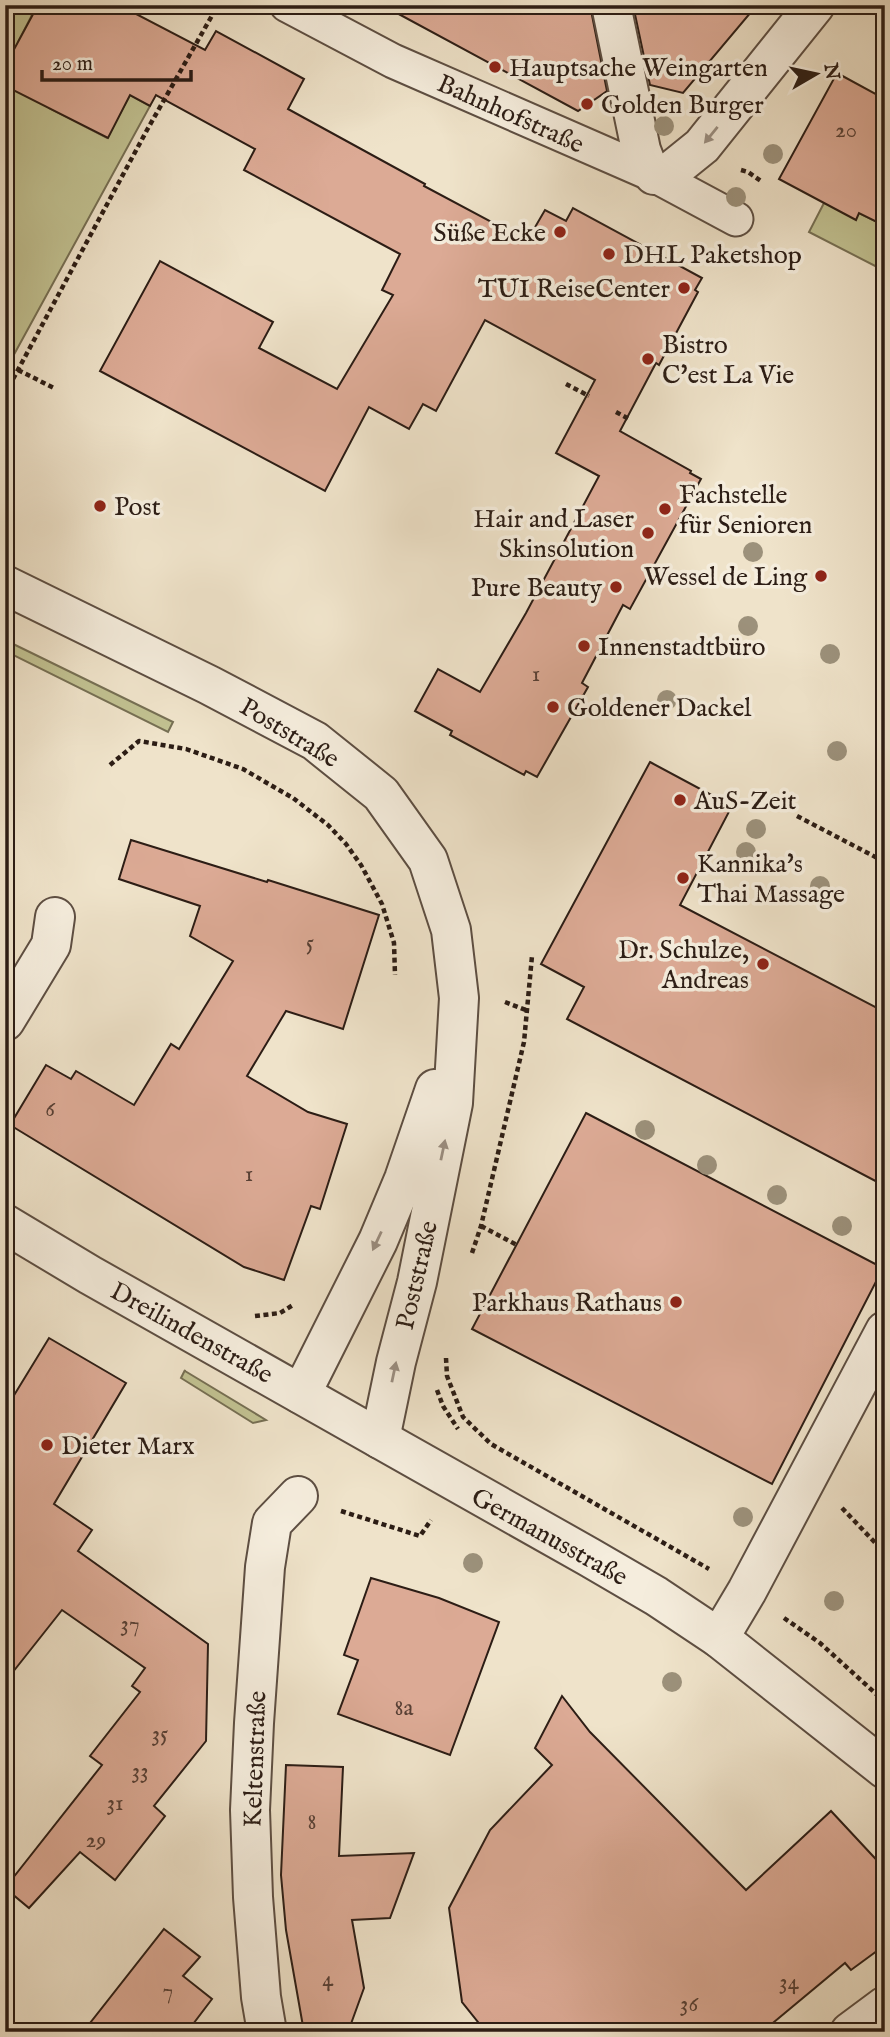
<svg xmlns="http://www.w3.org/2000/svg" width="890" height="2037" font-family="'IM FELL English',serif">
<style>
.green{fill:#c1c191;stroke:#766f53;stroke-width:2}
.building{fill:#dcaa95;stroke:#2c1d15;stroke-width:2}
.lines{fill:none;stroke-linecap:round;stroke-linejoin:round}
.pedestrian-casing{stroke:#5d4e42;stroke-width:37}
.minor-casing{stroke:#5d4e42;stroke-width:42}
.tertiary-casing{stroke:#5d4e42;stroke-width:42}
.path{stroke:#2c1d15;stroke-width:4.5;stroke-dasharray:5 3.5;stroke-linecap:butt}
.pedestrian{stroke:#f5eddd;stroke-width:33}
.minor{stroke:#f5eddd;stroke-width:38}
.tertiary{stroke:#f5eddd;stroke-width:38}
.tree{fill:#9c917b}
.oneway{fill:#9b8f83}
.poi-dot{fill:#8f2418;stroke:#f5eddd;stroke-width:2.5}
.labels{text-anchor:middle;stroke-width:7;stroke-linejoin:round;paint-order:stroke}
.number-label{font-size:23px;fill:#584035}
.poi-label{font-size:26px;fill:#2c1d15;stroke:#f5eddd;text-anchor:start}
.street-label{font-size:26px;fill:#2c1d15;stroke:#f5eddd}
</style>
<rect width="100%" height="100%" fill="#efe3ca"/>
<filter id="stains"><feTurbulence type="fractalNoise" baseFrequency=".00286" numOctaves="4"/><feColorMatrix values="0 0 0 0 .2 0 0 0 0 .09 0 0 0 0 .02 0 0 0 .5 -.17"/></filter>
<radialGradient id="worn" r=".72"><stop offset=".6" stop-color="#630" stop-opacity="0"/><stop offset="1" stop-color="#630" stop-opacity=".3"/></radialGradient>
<g class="green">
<polygon points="5,5 13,5 32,15 18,42 49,108 107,138 130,95 150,106 5,371"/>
<polygon points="824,203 859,213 885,226 885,271 809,232"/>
<polygon points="5,640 173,722 168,732 5,651"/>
<polygon points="185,1370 185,1371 266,1420 253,1423 181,1378"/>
</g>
<g class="building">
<polygon points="38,5 119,5 205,50 216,31 304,79 288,109 425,184 424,186 527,241 545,210 566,221 573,208 702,278 695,290 698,292 659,365 656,363 620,431 691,471 690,473 701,479 630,609 623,605 582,683 588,687 537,777 526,771 524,775 450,735 452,731 415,711 438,669 480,692 526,613 599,476 556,453 595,380 485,320 436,411 423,404 409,429 369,407 325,491 100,371 160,261 273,322 259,348 337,389 393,295 382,290 400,254 244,170 255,149 156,95 150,106 130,95 108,138 5,86 5,66"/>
<polygon points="382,5 590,5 607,91 578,111"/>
<polygon points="633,5 757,5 683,93 650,85"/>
<polygon points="837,73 885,99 885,226 859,213 856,220 779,179"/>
<polygon points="650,762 732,806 680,905 885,1012 885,1186 567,1019 584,987 541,964"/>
<polygon points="131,840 267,882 268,880 379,915 343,1029 286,1011 247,1076 308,1112 347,1124 320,1209 311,1206 284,1280 244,1267 10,1125 46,1065 71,1079 76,1071 134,1105 171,1044 179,1049 233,961 190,936 200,906 119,879"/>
<polygon points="586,1113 883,1268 772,1484 472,1329"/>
<polygon points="49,1338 126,1383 54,1504 92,1530 78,1551 208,1644 206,1741 154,1806 165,1816 115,1880 80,1852 29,1908 5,1888 102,1765 90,1756 140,1692 132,1686 145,1668 62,1610 5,1682 5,1410"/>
<polygon points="371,1578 439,1598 499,1622 450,1755 338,1714 358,1660 344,1655"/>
<polygon points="562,1696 590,1732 746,1890 831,1811 885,1869 885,1945 851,1970 845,1963 762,2032 486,2032 462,2002 449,1908 490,1830 552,1765 535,1748"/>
<polygon points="286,1765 343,1767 339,1856 414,1853 390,1918 352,1920 364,1988 348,2032 304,2032 286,1930 281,1875"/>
<polygon points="164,1929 200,1957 183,1976 212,1999 187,2032 83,2032"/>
</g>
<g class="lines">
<g class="pedestrian-casing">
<polyline id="pedestrian" points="287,5 393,61 654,175 736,219"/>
</g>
<g class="minor-casing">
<g id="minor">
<polyline points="611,5 641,150 646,163 654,175 671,171 702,146 815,5"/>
<polyline points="5,1021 51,945 55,917"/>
<polyline points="380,1439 589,1557 656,1596 719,1638 885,1769"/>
<polyline points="719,1638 747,1591 885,1331"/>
<polyline points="267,2032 261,1997 253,1897 250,1810 254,1723 265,1567 272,1523 298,1496"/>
<polyline points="850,2032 885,2006"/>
</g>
</g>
<g class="tertiary-casing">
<g id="tertiary">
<polyline points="5,585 209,685 315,741 381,794 428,860 451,930 459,998 453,1103 417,1282 396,1362 380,1439 90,1275 5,1224"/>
<polyline points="301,1394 378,1241 404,1179 435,1089"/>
</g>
</g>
<g class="path">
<polyline points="741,170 748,172 761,181"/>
<polyline points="18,370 54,388"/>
<polyline points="566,384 589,396"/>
<polyline points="5,394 147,130 218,5"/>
<polyline points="616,412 629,419"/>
<polyline points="110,765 139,741 186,749 243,769 293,798 328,825 346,844 361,865 382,904 394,943 395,975"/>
<polyline points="797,816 885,862"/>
<polyline points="505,1002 526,1010"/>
<polyline points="481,1226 517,1245"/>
<polyline points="472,1253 481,1226 524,1042 532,956"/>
<polyline points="255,1316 280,1313 293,1305"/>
<polyline points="446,1358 447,1376 463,1417 491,1444 709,1569"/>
<polyline points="437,1390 443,1406 458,1429"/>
<polyline points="842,1508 885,1553"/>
<polyline points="341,1511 420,1536 431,1520"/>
<polyline points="784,1618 820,1643 885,1702"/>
</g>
<use href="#pedestrian" class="pedestrian"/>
<use href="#minor" class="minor"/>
<use href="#tertiary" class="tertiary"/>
</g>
<g class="tree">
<circle cx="664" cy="126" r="10"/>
<circle cx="773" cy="154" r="10"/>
<circle cx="736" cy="197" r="10"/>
<circle cx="753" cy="552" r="10"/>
<circle cx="748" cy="626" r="10"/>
<circle cx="830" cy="654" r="10"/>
<circle cx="667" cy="700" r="10"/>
<circle cx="837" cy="751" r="10"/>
<circle cx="756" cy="829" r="10"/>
<circle cx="746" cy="852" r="10"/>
<circle cx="820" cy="886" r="10"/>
<circle cx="645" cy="1130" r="10"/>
<circle cx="707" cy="1165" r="10"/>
<circle cx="777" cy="1195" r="10"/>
<circle cx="842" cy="1226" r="10"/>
<circle cx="743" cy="1517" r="10"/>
<circle cx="473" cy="1563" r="10"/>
<circle cx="834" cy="1601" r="10"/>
<circle cx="672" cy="1682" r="10"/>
</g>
<defs><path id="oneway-solid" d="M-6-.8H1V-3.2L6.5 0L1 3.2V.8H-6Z" transform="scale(1.75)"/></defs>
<g class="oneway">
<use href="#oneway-solid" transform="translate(711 135) rotate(129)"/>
<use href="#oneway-solid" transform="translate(443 1150) rotate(-78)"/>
<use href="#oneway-solid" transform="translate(377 1241) rotate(115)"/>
<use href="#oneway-solid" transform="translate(394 1372) rotate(-78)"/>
</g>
<g class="poi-dot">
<circle cx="495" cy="67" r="7"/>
<circle cx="587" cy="104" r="7"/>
<circle cx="560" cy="232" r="7"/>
<circle cx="609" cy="254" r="7"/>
<circle cx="684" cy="288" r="7"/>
<circle cx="648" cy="359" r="7"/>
<circle cx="100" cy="506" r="7"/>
<circle cx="665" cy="509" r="7"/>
<circle cx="648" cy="533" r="7"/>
<circle cx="821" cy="576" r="7"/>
<circle cx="616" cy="587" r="7"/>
<circle cx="584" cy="646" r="7"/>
<circle cx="553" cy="707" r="7"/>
<circle cx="680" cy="800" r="7"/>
<circle cx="683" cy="878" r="7"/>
<circle cx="763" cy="964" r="7"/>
<circle cx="676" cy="1302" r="7"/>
<circle cx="47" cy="1445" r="7"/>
</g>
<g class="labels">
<g class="number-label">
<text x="846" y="137">20</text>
<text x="536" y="681">1</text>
<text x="310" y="950">5</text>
<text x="50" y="1116">6</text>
<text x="249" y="1181">1</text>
<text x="130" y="1631">37</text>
<text x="404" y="1715">8a</text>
<text x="160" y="1741">35</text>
<text x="140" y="1778">33</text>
<text x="115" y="1810">31</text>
<text x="312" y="1829">8</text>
<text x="96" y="1847">29</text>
<text x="328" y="1986">4</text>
<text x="789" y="1989">34</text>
<text x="168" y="1998">7</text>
<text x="689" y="2011">36</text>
</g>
<g class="poi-label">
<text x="509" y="76">Hauptsache Weingarten</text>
<text x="601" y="113">Golden Burger</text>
<text x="546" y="241" text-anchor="end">Süße Ecke</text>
<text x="623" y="263">DHL Paketshop</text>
<text x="670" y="297" text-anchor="end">TUI ReiseCenter</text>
<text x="662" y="353">Bistro<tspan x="662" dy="30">C'est La Vie</tspan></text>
<text x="679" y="503">Fachstelle<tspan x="679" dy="30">für Senioren</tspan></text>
<text x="114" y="515">Post</text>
<text x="634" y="527" text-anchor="end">Hair and Laser<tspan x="634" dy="30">Skinsolution</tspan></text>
<text x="807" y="585" text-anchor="end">Wessel de Ling</text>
<text x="602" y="596" text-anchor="end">Pure Beauty</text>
<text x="598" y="655">Innenstadtbüro</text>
<text x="567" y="716">Goldener Dackel</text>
<text x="694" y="809">AuS-Zeit</text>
<text x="697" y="872">Kannika's<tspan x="697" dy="30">Thai Massage</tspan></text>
<text x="749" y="958" text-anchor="end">Dr. Schulze,<tspan x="749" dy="30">Andreas</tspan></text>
<text x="662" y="1311" text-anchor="end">Parkhaus Rathaus</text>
<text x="61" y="1454">Dieter Marx</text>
</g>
<g class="street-label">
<text transform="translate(511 113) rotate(24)" y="9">Bahnhofstraße</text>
<text transform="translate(290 732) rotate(31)" y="9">Poststraße</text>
<text transform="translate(416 1275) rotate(-77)" y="9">Poststraße</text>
<text transform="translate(192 1332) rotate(29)" y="9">Dreilindenstraße</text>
<text transform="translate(550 1536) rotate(29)" y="9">Germanusstraße</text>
<text transform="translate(254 1759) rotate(-88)" y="9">Keltenstraße</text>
</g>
</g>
<rect width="890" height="2037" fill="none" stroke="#efe3ca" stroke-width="28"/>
<rect x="7" y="7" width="876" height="2023" fill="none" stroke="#2c1d15" stroke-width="3.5"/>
<rect x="14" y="14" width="862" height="2009" fill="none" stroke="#2c1d15" stroke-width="2"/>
<g transform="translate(816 74) rotate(81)" stroke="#f5eddd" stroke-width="5" paint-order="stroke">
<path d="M0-5L12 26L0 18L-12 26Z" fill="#2c1d15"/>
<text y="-10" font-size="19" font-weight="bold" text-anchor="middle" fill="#2c1d15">N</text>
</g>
<path d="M42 70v10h149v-10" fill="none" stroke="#2c1d15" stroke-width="3.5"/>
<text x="52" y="70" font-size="21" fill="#2c1d15" stroke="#f5eddd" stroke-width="5" paint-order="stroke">20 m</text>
<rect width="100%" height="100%" filter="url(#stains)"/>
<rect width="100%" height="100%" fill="url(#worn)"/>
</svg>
